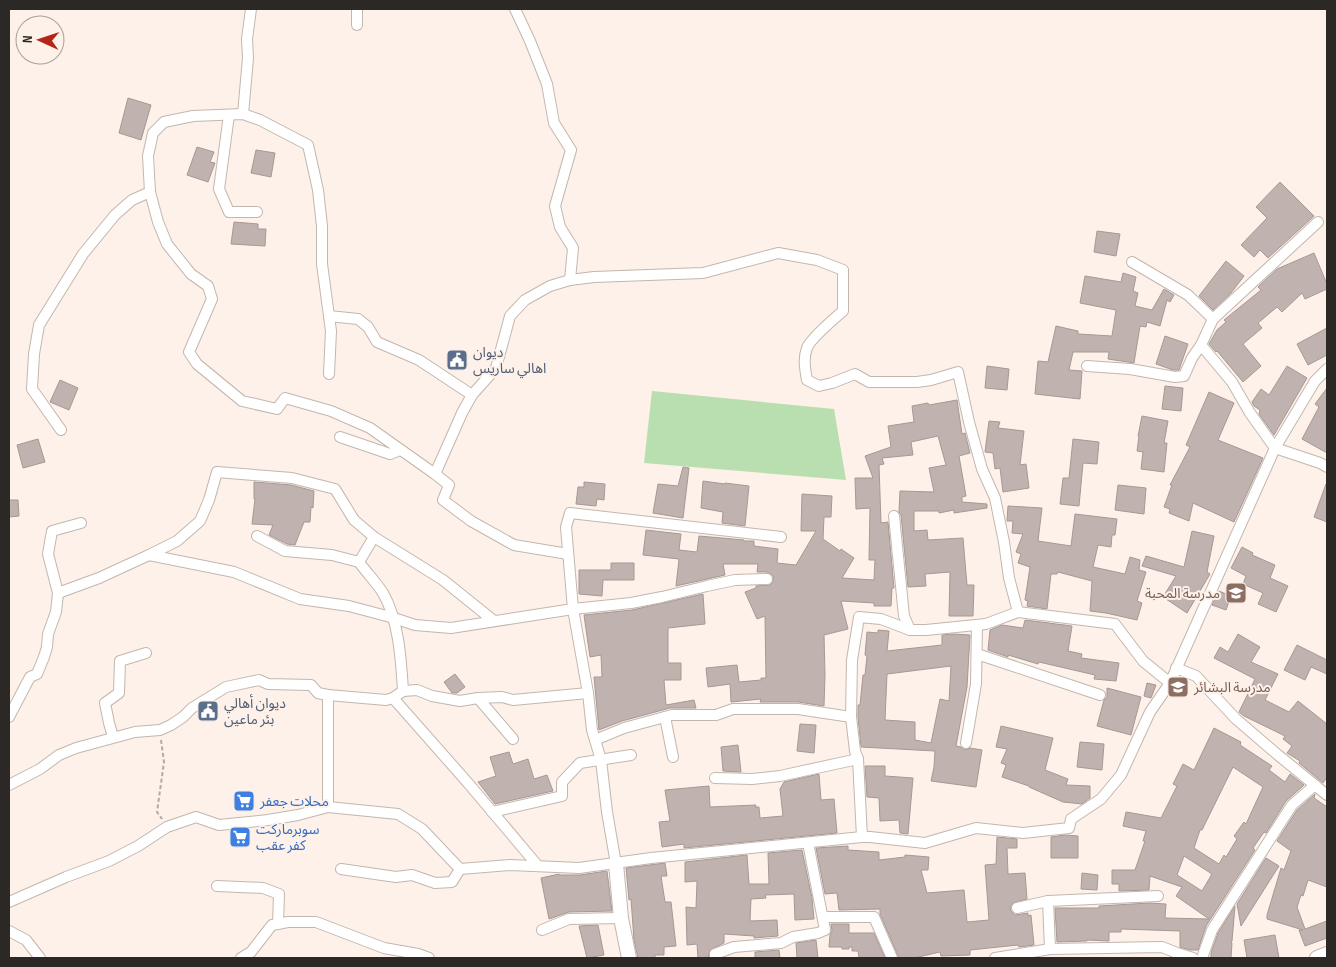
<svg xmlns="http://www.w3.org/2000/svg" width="1336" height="967" font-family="'Sofia Sans Condensed','Noto Sans Arabic',sans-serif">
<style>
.green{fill:#b9dfb0}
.building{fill:#c0b2af;stroke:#a69895;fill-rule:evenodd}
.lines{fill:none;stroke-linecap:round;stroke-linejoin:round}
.street-casing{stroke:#c2b7af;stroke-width:12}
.secondary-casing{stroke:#c2b7af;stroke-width:16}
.path{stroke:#b4aaa4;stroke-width:2;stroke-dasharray:4 2.5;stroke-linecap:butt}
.street{stroke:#fff;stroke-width:10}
.secondary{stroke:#fff;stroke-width:14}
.labels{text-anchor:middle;stroke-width:4;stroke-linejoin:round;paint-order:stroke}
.service-label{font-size:14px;fill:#4e5e75;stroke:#fdf1e9;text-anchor:start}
.education-label{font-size:14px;fill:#785e54;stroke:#fdf1e9;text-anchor:end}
.shop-label{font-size:14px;fill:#366cbe;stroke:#fdf1e9;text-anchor:start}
</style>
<rect width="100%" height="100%" fill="#fdf1e9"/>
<polygon class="green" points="652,391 834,409 846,480 644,463"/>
<g class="building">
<polygon points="128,98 151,105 141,140 119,133"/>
<polygon points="197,147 214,152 210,162 215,163 208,182 187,175"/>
<polygon points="256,150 275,153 271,177 251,173"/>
<polygon points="1280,182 1314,216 1268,258 1260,250 1254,257 1241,245 1267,218 1256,207"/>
<polygon points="234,222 258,224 258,229 266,229 265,246 231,244"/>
<polygon points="1097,231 1120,234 1116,256 1094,252"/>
<polygon points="1314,253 1327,284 1327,289 1305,299 1302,293 1282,312 1277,307 1258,323 1262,328 1243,344 1261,366 1243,382 1217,351 1216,352 1209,344 1217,330 1226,322 1224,320 1261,290 1258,287 1277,269"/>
<polygon points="1226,261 1244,276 1231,293 1213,310 1199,296"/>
<polygon points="1123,273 1136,277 1133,291 1138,293 1135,306 1152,310 1164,289 1174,295 1170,302 1167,300 1160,326 1147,322 1146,327 1140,326 1134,363 1108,359 1109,352 1073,352 1069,370 1082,371 1080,399 1035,394 1038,361 1048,362 1056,326 1078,331 1078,334 1112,336 1116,310 1080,303 1085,276 1121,282"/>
<polygon points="1327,328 1327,355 1308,365 1297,344"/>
<polygon points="1165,336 1188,344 1179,370 1173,370 1156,364"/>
<polygon points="987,366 1009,369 1007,390 985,388"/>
<polygon points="1287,366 1307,378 1274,435 1259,414 1260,410 1254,406 1252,402 1261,389 1269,395"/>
<polygon points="60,380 78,388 69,410 50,402"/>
<polygon points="1165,386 1183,388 1181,411 1162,409"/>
<polygon points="1327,388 1327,453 1302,439 1319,407 1315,404"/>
<polygon points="1209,392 1234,403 1218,440 1263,458 1234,522 1193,503 1189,521 1169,513 1170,509 1164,507 1172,485 1170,485 1190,447 1186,445"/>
<polygon points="957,400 962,434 965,433 970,453 959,456 966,496 962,497 962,502 987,504 987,508 954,513 954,510 939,513 939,511 914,511 914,531 927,530 928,540 963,538 967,585 974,585 973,616 949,616 950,572 925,574 926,586 908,587 901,515 899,512 900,491 934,492 929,468 946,465 938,436 911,442 913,455 882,458 884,464 879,465 881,523 888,522 894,588 892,588 891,606 874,606 874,603 841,601 848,629 824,635 825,675 824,706 798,702 760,702 761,699 731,702 730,684 708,687 706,668 737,665 739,682 761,680 761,678 766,678 765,616 757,619 745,592 756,588 756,586 770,585 773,582 773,576 767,572 757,572 758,564 723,564 725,575 676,586 679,559 643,555 646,530 681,534 679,550 697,552 699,536 744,540 744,541 754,541 754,546 778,549 777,563 796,565 816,531 801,531 802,494 832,496 831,517 824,517 823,539 840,551 841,549 854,558 842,578 874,580 875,560 869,560 870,508 856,509 855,478 873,478 865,456 891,447 888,426 914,422 912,406 928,403 929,405"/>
<polygon points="1142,416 1168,421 1164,443 1167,443 1164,472 1141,469 1143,452 1137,451 1139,436 1138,436"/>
<polygon points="989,421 1000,422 998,428 1024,431 1020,465 1026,464 1029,488 1003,492 1000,468 995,469 993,453 985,452"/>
<polygon points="38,439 45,462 23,468 17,445"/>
<polygon points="1073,439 1099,442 1097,464 1083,463 1079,506 1060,504 1063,478 1069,478"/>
<polygon points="683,467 689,468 683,518 653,513 658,484 678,486"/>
<polygon points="703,481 725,484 725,483 749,486 745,526 722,523 723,512 701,508"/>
<polygon points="254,482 291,485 314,491 313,508 311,507 310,522 304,522 295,545 287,544 269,535 273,525 252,524 255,499 254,499"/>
<polygon points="584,482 605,484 604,500 597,499 596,506 576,504 578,487 584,487"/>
<polygon points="1326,484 1327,484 1327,522 1314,517"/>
<polygon points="1118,485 1146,488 1144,514 1115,510"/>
<polygon points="9,500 18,500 19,516 9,517"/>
<polygon points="1008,506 1042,508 1038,541 1071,546 1075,514 1117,519 1115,535 1112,535 1111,547 1098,545 1093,567 1125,574 1130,557 1140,560 1139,570 1146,572 1137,601 1142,603 1137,620 1106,613 1090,611 1092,581 1058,572 1057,574 1051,574 1047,609 1027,606 1028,601 1025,600 1030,567 1018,563 1021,554 1016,552 1023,534 1012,533 1013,521 1007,521 1007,520"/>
<polygon points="1192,531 1214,536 1207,572 1210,574 1187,613 1163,597 1176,576 1142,566 1146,556 1184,567"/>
<polygon points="1242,547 1253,553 1252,555 1275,565 1270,578 1288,586 1276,612 1258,604 1263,593 1243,584 1246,576 1231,568"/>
<polygon points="611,563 634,563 634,580 603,580 602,596 579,594 579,570 611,570"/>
<polygon points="1219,591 1231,596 1226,610 1212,605"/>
<polygon points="703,594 705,624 668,628 668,663 681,663 681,680 664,680 666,705 694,700 696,708 670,708 622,721 599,730 594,677 602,677 601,655 590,657 584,615 632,610"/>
<polygon points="1025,620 1072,626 1068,651 1082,654 1081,658 1119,663 1116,681 1094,679 1095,675 1039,662 1038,664 1008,655 1008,657 988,650 990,630 1002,625 1023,628"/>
<path d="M878,630l11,1 -2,20 55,-6v-10l11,-1 17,1 -3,52 -11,59 5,1 4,3 5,-2 12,2 -6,37 -45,-6 3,-14 1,-16 -74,-4 -3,-30v-12h2l3,-30h2l2,-19 -2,-1 2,-23 11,1zM951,666l-2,35 -9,-2 -9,44 -16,-3v-18l-30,-2 2,-46z"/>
<polygon points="1238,634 1260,647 1251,662 1278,674 1265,700 1289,712 1298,701 1327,724 1327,777 1323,783 1299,763 1300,761 1287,753 1292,746 1283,739 1285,736 1244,716 1239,712 1255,679 1214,658 1220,647 1228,652"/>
<polygon points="1297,645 1327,660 1327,674 1311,667 1305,680 1284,670"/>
<polygon points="455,674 465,687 457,693 452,693 444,682"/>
<polygon points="1147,683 1156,685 1151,698 1144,696"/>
<polygon points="1107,688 1141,697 1131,735 1097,726 1104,700 1107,697"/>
<polygon points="800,724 816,725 814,753 797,751"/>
<polygon points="1001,726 1053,738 1045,770 1068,779 1066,785 1090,786 1090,798 1082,804 1063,802 1029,787 1029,786 1002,777 1006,765 1001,763 1007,749 996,747"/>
<path d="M1214,728l27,14 -1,3 32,21 -3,4 16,12 5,-8 14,11 -18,16 -20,32 -2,-1 -11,16 2,2 -49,76 -8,24h-8l-10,-3v-16l-59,-2v3h-12v9l-22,-1v1l-30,1 -2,-34h44v-2l50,-3 17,1 -1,14 44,1 -33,-23 6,-9 -32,-11 -1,14 -30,1v-7h-7v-14h23l10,-29h-2l3,-10 -23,-5 3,-14 35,6 16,-32 -4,-2 10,-20 11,6zM1233,767l30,20 -17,37 -2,-2 -10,14 3,3 -11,18 -2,-2 -5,9 -25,-16 6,-18h2zM1184,856l28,18 -10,17 -25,-16z"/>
<polygon points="1080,742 1104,744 1102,770 1077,767"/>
<polygon points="738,745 741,772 723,771 721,747"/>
<polygon points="509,752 513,764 528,759 534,779 547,775 553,791 495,804 478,782 496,776 490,757"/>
<polygon points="865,766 885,766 885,776 913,778 908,834 900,833 899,820 880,821 879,798 867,797"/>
<polygon points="819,774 821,800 834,799 837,833 684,848 684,844 662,847 659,822 670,821 665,790 709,786 710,807 756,805 755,807 759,807 760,818 783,816 780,789 784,782"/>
<polygon points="1315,794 1314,798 1327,807 1327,887 1308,880 1303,896 1301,895 1297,907 1305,929 1327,921 1327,938 1305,946 1299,930 1303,930 1267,919 1267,915 1281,868 1284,870 1291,851 1277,841 1297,810"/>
<polygon points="1065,835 1078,836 1078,858 1051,858 1051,837"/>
<polygon points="997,837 1017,839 1017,848 1007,848 1008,874 1025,873 1027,899 1013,903 1010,909 1012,912 1015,915 1028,913 1028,916 1031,915 1034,945 1019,947 1018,945 970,950 970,955 941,956 940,952 914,958 899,958 880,914 880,909 839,910 837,893 825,894 816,848 848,846 848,850 879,852 879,860 905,857 905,855 929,857 928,870 921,870 927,893 964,890 967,922 989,920 985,865 996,864"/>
<polygon points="802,850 812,898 814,919 795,920 794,894 765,895 766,898 751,899 750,921 777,920 778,936 754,938 754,936 724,934 724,943 710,950 708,958 698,958 697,944 687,945 686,907 696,908 697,881 685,882 685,862 747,855 749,884 769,884 768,853"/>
<polygon points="1266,858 1279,866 1241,926 1237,904"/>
<polygon points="665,863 667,876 661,876 665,902 671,902 676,946 664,947 664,955 655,955 655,958 638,958 634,940 631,899 629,900 626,868"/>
<polygon points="607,871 612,911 569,912 549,919 541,878 559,874 559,875 580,875"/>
<polygon points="1082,873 1098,875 1097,890 1081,889"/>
<polygon points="1235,906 1232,941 1231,943 1232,943 1231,958 1211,958 1211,953 1218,933"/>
<polygon points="831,924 849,924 849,933 874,933 885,958 859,958 858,951 852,951 852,947 849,947 849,949 842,949 842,947 829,947 830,935 832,931"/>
<polygon points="598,925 604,955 587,958 579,926"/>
<polygon points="1275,935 1279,958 1247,958 1244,940"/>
<polygon points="816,940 818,958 797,958 796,943"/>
<polygon points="779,950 780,958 755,958 755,952"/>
</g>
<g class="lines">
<g class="street-casing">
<g id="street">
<polyline points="515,9 530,41 547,84 554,123 571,150 555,206 560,227 573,248 570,280 550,286 525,300 510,316 496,368 472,395 462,413 435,474 449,485 443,500 471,521 514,545 568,554"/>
<polyline points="357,25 357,9"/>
<polyline points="243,114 248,58 247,39 251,9"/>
<polyline points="229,115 219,189 229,212 257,212"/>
<polyline points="1132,262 1188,295 1213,319"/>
<path d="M570,280l24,-3 109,-4 75,-20 39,7 26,10v41c-8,7 -33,28 -36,37 -4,10 -2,21 0,32l12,6 13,-3 23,-9 14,8h48l14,-2 27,-8 11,50 13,47 13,29 9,44 5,36 9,34 97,12 28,37 27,22"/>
<polyline points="1201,345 1232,382 1250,413 1275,448 1320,463 1327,467"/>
<polyline points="1087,366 1130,369 1175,377 1184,376 1192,358 1201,345 1213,319 1318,222"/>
<polyline points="329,374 331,331 329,316"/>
<polyline points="61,430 32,389 34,354 39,325 83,254 115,215 132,200 150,192"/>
<polyline points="340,437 390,454 400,450"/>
<polyline points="435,474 370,428 331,411 285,398 277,409 242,401 197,364 189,352 212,299 208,286 191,274 167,244 158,222 150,192 148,156 153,133 164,122 193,116 243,114 260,120 308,145 318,190 322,226 322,264 329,316 358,319 368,327 377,342 419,360 472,395"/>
<polyline points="894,516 904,616 910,630"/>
<polyline points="257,536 285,551 332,555 359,562"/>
<path d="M374,537l-15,25c7,10 17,20 24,31 16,28 18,66 20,98"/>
<polyline points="149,555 234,572 300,599 349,606 394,618 415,625 451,628 573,609 631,603 662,597 707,586 735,580 767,579"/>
<polyline points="58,593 99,578 149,555 177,541 200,521 209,500 217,472 292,478 335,489 354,520 374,537 443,580 494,621"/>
<polyline points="977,654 1100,695"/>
<polyline points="1176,668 1196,676 1236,719 1278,755 1327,795"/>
<polyline points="393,698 468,783 538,866"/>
<polyline points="478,698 513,739"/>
<polyline points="9,717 30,677 37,674 44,657 47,647 48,634 56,612 58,593 48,554 52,531 81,523"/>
<polyline points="665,717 673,757"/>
<polyline points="113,737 109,723 105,703 119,693 120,661 146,653"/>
<polyline points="595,740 624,728 672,715 716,715 733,709 798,709 851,717"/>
<polyline points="966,743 976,684 977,625"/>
<polyline points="715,778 752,779 780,776 858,759"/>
<polyline points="9,785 40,769 59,755 76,748 135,732 160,730 171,725 183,717 192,708 226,687 259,680 268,684 311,685 318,693 328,695 386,700 393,698 403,691 417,690 432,696 460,701 478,698 502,697 513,700 588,693"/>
<polyline points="328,807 328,695"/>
<polyline points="492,812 562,796 562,782 580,763 631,755"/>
<polyline points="862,837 858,759 855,751 851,717 852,660 859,617 881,619 910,630 926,630 986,624 1018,612"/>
<polyline points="616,864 607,812 601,760 592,730 588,693 573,609 566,527 570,513 781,537"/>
<polyline points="341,869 396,877 412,875 435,883 452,882 460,869"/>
<polyline points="217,886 263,888 279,894 278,924"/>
<polyline points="1048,901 1050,949"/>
<polyline points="9,902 66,877 109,861 138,846 167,827 196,817 219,825 268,820 298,815 328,807 398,814 422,829 460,869 510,865 579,868 651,858 862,837 870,837 925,843 976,828 1023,833 1069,828 1071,819 1101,799 1121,775 1150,712 1170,683 1275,448 1315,381 1327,369"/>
<polyline points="1017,908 1048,901 1158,896"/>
<polyline points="823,917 874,917 892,958"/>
<polyline points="542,930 569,919 621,918"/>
<polyline points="9,931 26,940 40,958"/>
<polyline points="241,958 251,952 272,925 288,922 316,922 384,948 418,954 429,958"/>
<polyline points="715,958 715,954 734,947 781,943 793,937 818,933 825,930 808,843"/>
<polyline points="995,958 1050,949 1162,947 1177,953 1193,958"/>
<polyline points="1202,958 1212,930 1281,822 1292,805 1315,785"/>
</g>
</g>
<g class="secondary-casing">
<g id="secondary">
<polyline points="616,864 621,918 629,958"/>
<polyline points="1317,958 1327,954"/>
</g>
</g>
<polyline class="path" points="161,740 164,762 157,812 162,819"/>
<use href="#street" class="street"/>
<use href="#secondary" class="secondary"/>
</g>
<defs>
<g id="civic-square" transform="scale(1.125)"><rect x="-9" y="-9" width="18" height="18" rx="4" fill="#5c6f8a" stroke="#fdf1e9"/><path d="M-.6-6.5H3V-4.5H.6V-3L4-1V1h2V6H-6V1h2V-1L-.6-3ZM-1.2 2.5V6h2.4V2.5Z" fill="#fff"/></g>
<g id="school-square" transform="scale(1.125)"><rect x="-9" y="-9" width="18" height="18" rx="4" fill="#8d6e63" stroke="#fdf1e9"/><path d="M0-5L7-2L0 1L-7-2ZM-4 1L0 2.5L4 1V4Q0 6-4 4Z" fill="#fff"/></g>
<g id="supermarket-square" transform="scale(1.125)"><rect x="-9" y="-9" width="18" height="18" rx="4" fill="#3f7fe0" stroke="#fdf1e9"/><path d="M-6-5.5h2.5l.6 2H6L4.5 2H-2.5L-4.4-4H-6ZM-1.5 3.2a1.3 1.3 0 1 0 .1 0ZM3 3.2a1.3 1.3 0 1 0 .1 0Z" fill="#fff"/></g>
</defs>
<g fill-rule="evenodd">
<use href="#civic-square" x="457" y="360"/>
<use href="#school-square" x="1236" y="593"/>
<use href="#school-square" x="1178" y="687"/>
<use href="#civic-square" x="208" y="711"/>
<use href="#supermarket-square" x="244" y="801"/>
<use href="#supermarket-square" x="240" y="837"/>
</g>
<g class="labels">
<g class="service-label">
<text x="473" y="357">ديوان<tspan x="473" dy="16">اهالي ساريس</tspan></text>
<text x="224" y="708">ديوان أهالي<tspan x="224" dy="16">بئر ماعين</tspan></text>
</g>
<g class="education-label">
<text x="1220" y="598">مدرسة المحبة</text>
<text x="1194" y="692" text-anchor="start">مدرسة البشائر</text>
</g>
<g class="shop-label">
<text x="260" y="806">محلات جعفر</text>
<text x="256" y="834">سوبرماركت<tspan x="256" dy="16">كفر عقب</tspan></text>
</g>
</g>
<rect width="1336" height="967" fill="none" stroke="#2c2825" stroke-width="20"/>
<g transform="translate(40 40) rotate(273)"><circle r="24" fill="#fdf1e9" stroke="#a9a19b"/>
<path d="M0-4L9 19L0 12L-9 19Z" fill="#b32516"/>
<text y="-8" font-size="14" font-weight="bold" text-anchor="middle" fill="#2c2825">N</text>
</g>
</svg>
